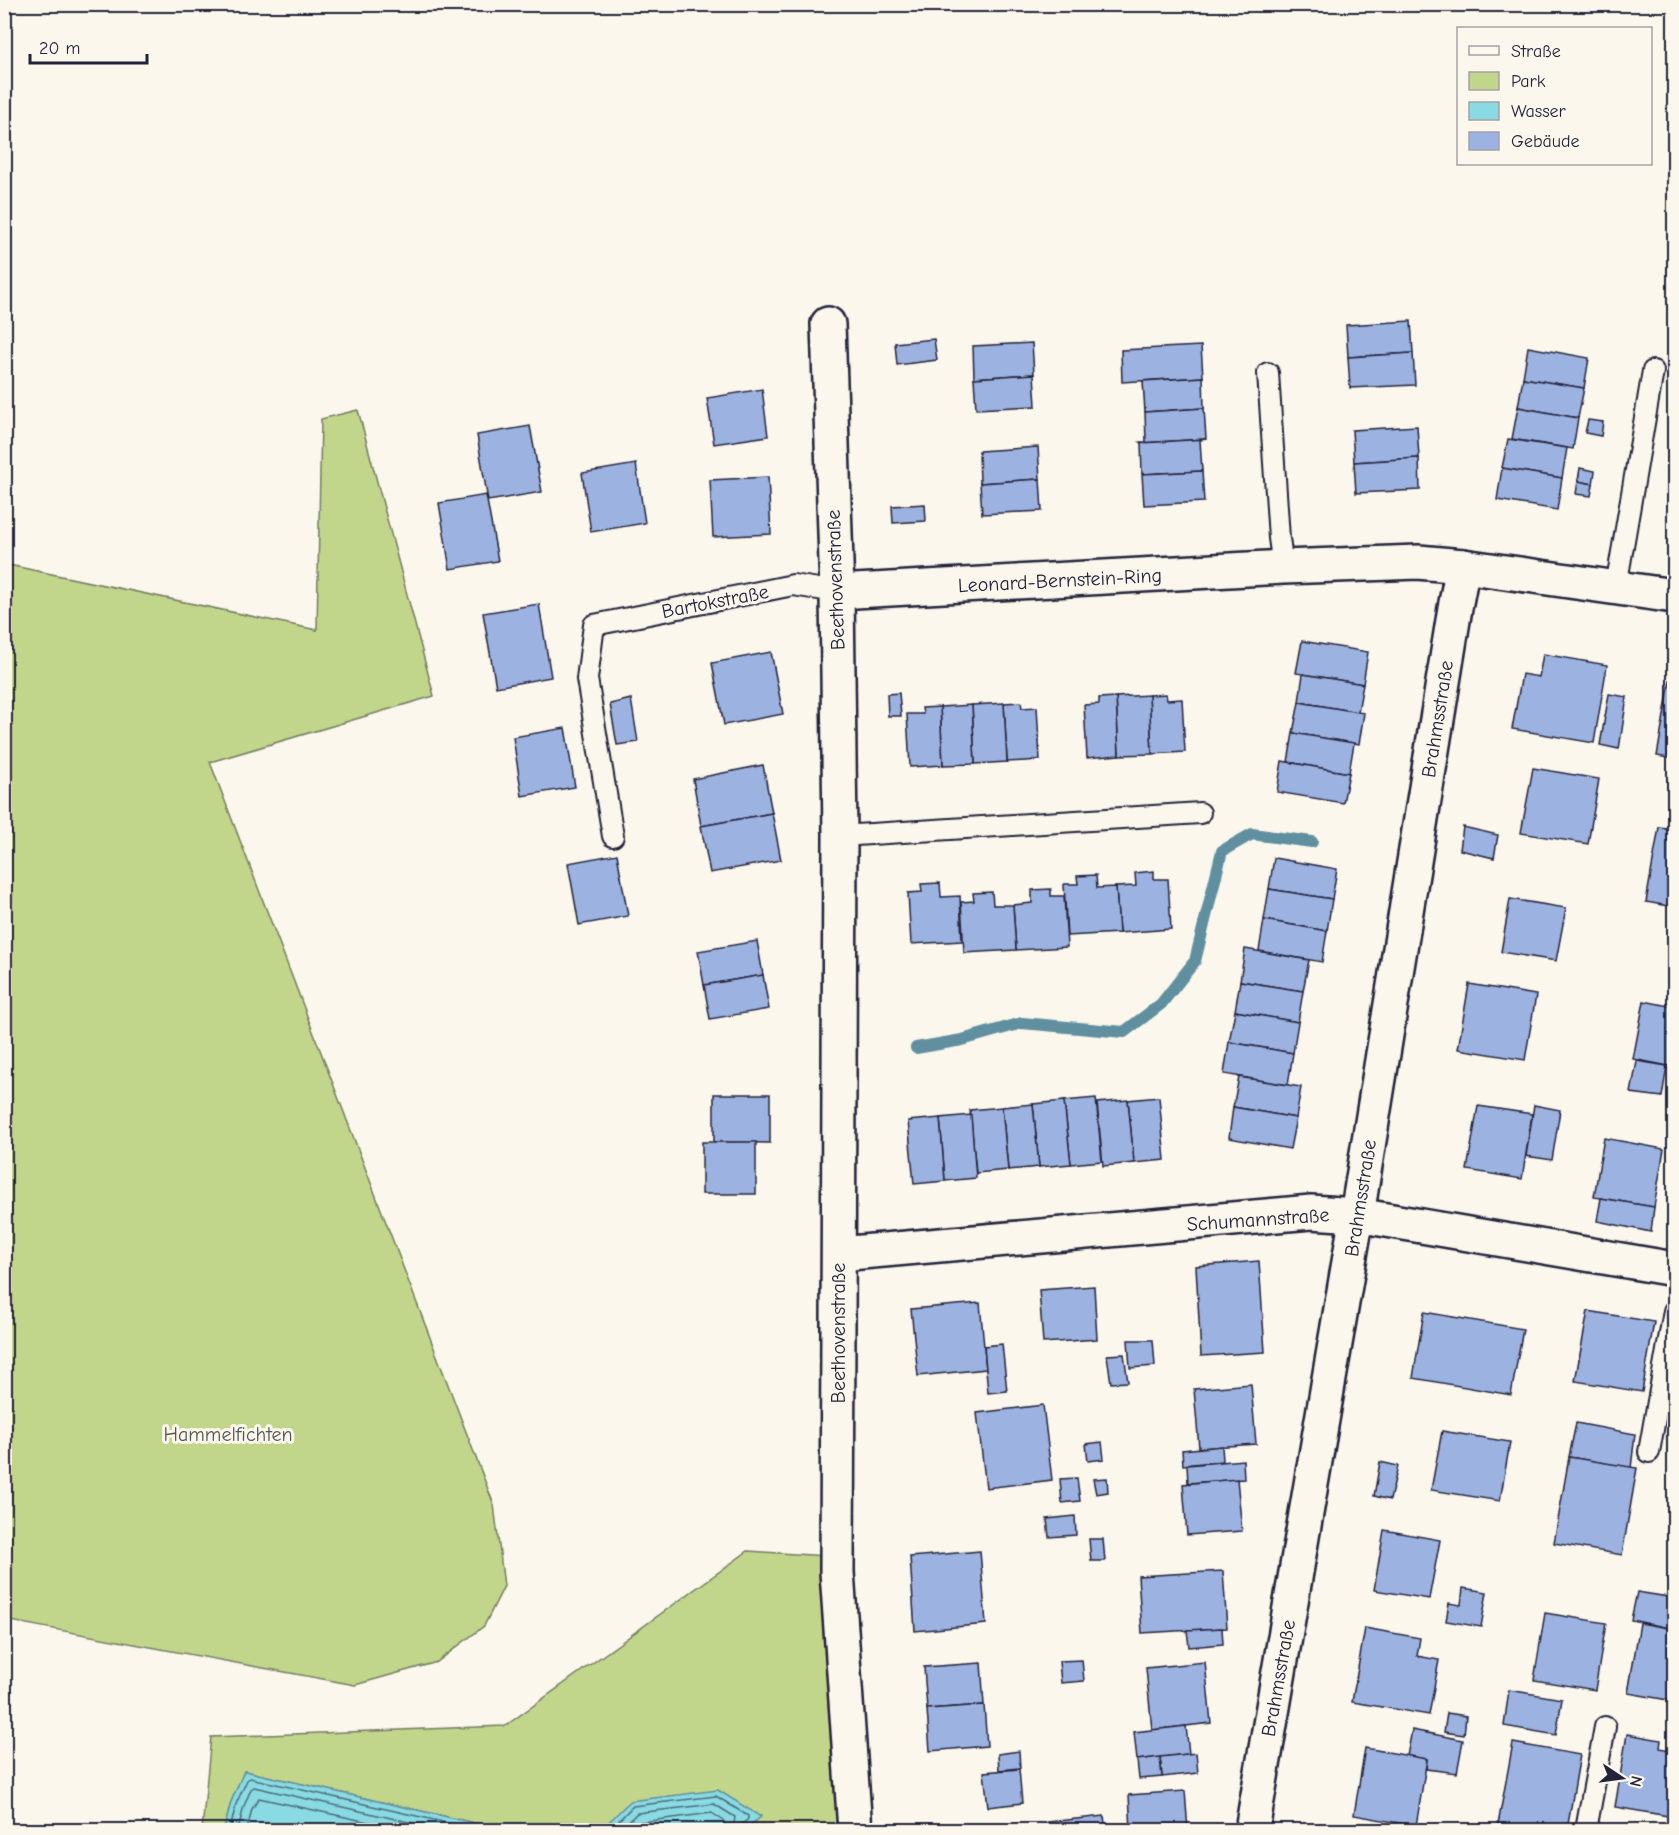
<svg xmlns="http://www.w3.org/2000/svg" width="1679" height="1835" font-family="'Comic Neue',sans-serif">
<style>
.green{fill:#c2d68b;stroke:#727c63;stroke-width:1.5}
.water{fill:#89dae2;stroke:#60909f;stroke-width:1.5}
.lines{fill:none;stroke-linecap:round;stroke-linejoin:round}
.shore{stroke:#4b6c7e;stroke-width:1.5}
.stream{stroke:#60909f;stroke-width:12}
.building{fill:#9cb2e0;stroke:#22223b;stroke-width:1.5}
.service-casing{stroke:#22223b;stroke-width:24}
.minor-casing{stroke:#22223b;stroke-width:38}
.service{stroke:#fbf7ec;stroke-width:20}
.minor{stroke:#fbf7ec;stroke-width:33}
.labels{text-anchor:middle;stroke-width:6;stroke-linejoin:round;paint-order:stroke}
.street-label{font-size:20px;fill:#22223b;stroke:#fbf7ec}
.park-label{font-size:20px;fill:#525853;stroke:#fbf7ec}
</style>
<rect width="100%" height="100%" fill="#fbf7ec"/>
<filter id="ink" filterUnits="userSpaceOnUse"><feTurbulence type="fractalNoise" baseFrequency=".0167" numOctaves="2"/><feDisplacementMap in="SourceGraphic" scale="12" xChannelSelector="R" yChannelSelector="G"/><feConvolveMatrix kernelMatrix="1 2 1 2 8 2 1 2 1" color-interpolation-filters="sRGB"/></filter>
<g filter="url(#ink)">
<g class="green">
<polygon points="358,410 434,696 210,762 494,1505 504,1586 484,1626 437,1662 355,1685 5,1620 4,564 317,630 321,419"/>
<polygon points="748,1551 826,1556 839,1830 743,1830 760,1816 609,1822 615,1830 505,1830 245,1771 231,1802 224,1830 202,1830 211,1737 505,1726"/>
</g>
<g class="water">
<polygon points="244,1771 245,1771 505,1830 224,1830 231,1802"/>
<polygon points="718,1790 761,1817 743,1830 615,1830 609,1822 630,1801"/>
</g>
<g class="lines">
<g class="shore">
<polyline points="230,1830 236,1804 247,1780 250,1778 478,1830"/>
<polyline points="238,1830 244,1806 251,1789 254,1787 444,1830"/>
<polyline points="247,1830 252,1809 259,1798 404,1830"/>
<polyline points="620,1830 618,1821 633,1806 716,1796 748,1816 748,1819 741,1825 740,1830"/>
<polyline points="627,1830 627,1823 637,1813 714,1804 735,1817 733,1830"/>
<polyline points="636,1830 637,1826 641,1822 712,1813 724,1821 724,1830"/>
</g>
<polyline class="stream" points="916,1048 962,1040 1022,1023 1124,1032 1161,1004 1195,961 1222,851 1252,834 1312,842"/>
</g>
<g class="building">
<polygon points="1411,321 1413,353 1348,357 1346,325"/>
<polygon points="934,339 937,360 897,365 895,343"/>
<polygon points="1032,343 1034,374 974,378 973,346"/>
<polygon points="1201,346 1203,377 1122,382 1121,350"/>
<polygon points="1528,347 1589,358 1584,388 1523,378"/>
<polygon points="1413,353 1415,385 1350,388 1348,357"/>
<polygon points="1034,374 1036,406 976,409 974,378"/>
<polygon points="1203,377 1204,408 1145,412 1143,381"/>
<polygon points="1523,378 1584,388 1578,418 1518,407"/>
<polygon points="762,389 768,436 714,444 707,398"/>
<polygon points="1518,407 1578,418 1573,449 1512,439"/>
<polygon points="1204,408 1206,439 1141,443 1140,442 1146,442 1145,412"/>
<polygon points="1588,420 1603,422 1601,436 1585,433"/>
<polygon points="530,426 542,492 488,501 477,435"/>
<polygon points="1417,426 1419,458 1354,462 1352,430"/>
<polygon points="1206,439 1200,440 1202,471 1142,474 1141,443"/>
<polygon points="1508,439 1567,448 1562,478 1502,468"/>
<polygon points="1038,447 1040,479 980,483 979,451"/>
<polygon points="1419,458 1420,490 1356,493 1354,462"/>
<polygon points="636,464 645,523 591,532 582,473"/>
<polygon points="1502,468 1562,478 1557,510 1497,500"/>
<polygon points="1580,468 1595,471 1593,484 1578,481"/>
<polygon points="1202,471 1204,502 1144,505 1142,474"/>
<polygon points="768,477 771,534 713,537 710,480"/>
<polygon points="1040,479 1042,511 982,514 980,483"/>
<polygon points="1578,481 1593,484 1591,496 1576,494"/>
<polygon points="486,495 498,561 450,569 439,503"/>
<polygon points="925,504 926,521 893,523 892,506"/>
<polygon points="539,604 551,677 496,687 483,613"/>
<polygon points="1302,641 1368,652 1363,684 1296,673"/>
<polygon points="771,652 783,714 724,725 712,663"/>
<polygon points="1543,654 1607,665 1594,743 1512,729 1522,674 1539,677"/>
<polygon points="1672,669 1674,669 1674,759 1657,756"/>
<polygon points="1303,674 1363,684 1358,712 1299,702"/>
<polygon points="899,693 901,716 888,716 887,694"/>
<polygon points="1166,694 1167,700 1182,699 1185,752 1152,754 1149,695"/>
<polygon points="1609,694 1627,697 1619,749 1600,745"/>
<polygon points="1149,695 1152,754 1119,755 1116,697"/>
<polygon points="1116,697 1119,755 1087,758 1084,705 1099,704 1099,698"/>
<polygon points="631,699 638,742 617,745 610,704"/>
<polygon points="1021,702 1022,708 1037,707 1040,760 1007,762 1004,703"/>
<polygon points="1299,702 1364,713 1359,744 1293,733"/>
<polygon points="1004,703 1007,762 975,764 972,705"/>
<polygon points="972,705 975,764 943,765 940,707"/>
<polygon points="940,707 943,765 910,767 907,714 923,714 922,708"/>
<polygon points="565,728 575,787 522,796 513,737"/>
<polygon points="1293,733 1354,743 1349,773 1288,762"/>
<polygon points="1282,761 1349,773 1343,803 1277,792"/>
<polygon points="763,765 772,813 701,826 693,779"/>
<polygon points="1533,768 1599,779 1588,844 1521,833"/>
<polygon points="772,813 781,860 710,873 701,826"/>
<polygon points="1463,827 1498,835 1494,858 1460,850"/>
<polygon points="1659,827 1674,829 1674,907 1646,902"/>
<polygon points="617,854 628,916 579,925 568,863"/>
<polygon points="1274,858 1337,869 1332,899 1269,889"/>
<polygon points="1154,871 1154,879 1168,879 1171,929 1119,933 1116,887 1136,886 1135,873"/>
<polygon points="1096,875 1097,888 1116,887 1119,933 1067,936 1064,884 1078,884 1077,876"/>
<polygon points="940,883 941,897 960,896 962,941 911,944 908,893 922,892 921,884"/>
<polygon points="1051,889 1051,896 1064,896 1067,947 1016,950 1013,905 1032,903 1032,890"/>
<polygon points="1269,889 1332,899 1327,931 1264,920"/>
<polygon points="992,892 993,905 1013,905 1016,950 964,953 961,902 974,901 973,893"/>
<polygon points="1510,899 1566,908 1556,961 1501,952"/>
<polygon points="1264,920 1327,931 1322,962 1259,951"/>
<polygon points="757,941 763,975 704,985 698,951"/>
<polygon points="1245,949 1309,960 1303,991 1240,981"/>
<polygon points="763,975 769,1009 710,1019 704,985"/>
<polygon points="1240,981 1303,991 1298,1022 1235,1011"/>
<polygon points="1469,984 1536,995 1525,1060 1458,1049"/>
<polygon points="1644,1001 1674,1007 1674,1067 1633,1059"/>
<polygon points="1235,1011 1298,1022 1293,1053 1229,1042"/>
<polygon points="1229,1042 1293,1053 1288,1085 1224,1074"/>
<polygon points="1637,1061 1667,1066 1662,1097 1631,1093"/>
<polygon points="1239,1077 1301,1087 1296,1118 1233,1107"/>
<polygon points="714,1094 770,1094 770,1143 714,1142"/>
<polygon points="1159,1097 1165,1160 1134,1163 1128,1100"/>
<polygon points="1096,1098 1102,1161 1071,1164 1064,1101"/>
<polygon points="1128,1100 1134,1163 1103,1166 1097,1103"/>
<polygon points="1064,1101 1071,1164 1039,1167 1033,1104"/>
<polygon points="1033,1104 1039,1167 1008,1170 1002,1107"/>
<polygon points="1534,1105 1560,1110 1552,1160 1526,1156"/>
<polygon points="1478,1106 1532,1114 1522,1179 1467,1170"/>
<polygon points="1002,1107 1008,1170 976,1173 970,1110"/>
<polygon points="1233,1107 1296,1118 1290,1149 1229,1138"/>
<polygon points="971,1115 976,1178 945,1181 940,1118"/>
<polygon points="940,1118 945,1181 914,1184 908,1121"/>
<polygon points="1604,1138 1664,1149 1654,1207 1594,1197"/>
<rect x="702" y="1142" width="54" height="52"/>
<polygon points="1601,1198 1654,1207 1651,1232 1597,1221"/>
<polygon points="1259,1261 1265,1352 1201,1356 1196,1266"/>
<polygon points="1094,1286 1097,1339 1043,1343 1039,1290"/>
<polygon points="980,1303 986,1369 918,1376 911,1309"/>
<polygon points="1588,1311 1654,1322 1642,1392 1575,1381"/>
<polygon points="1424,1312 1523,1329 1511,1395 1413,1378"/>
<polygon points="1128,1340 1153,1340 1155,1366 1130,1368"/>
<polygon points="1002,1344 1007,1391 988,1393 984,1346"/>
<polygon points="1124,1354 1128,1382 1111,1383 1107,1355"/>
<polygon points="1251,1384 1256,1444 1199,1448 1194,1389"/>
<polygon points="1043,1405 1052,1480 986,1488 977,1413"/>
<polygon points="1576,1423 1635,1434 1631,1468 1569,1457"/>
<polygon points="1442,1431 1510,1442 1500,1501 1431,1490"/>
<polygon points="1102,1442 1104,1459 1088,1461 1086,1444"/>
<polygon points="1222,1446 1223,1461 1183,1465 1182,1450"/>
<polygon points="1569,1457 1637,1468 1622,1555 1554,1543"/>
<polygon points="1243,1460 1244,1479 1188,1483 1187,1465"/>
<polygon points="1380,1462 1398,1466 1390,1500 1374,1496"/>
<polygon points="1077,1478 1080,1501 1062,1503 1060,1479"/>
<polygon points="1107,1478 1108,1492 1096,1494 1093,1479"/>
<polygon points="1237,1479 1242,1531 1187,1535 1183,1484"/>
<polygon points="1075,1516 1076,1535 1049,1537 1047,1519"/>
<polygon points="1384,1530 1440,1540 1429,1599 1374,1590"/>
<polygon points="1089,1539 1103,1539 1105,1561 1091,1561"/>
<polygon points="980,1551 986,1624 915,1631 910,1557"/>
<polygon points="1223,1571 1227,1628 1142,1633 1138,1576"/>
<polygon points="1463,1588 1487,1592 1481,1627 1446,1621 1449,1603 1461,1605"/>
<polygon points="1637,1592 1674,1598 1674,1629 1631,1620"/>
<polygon points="1545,1613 1606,1623 1595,1690 1534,1680"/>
<polygon points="1640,1623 1674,1629 1674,1701 1628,1693"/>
<polygon points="1222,1628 1223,1644 1189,1647 1187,1630"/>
<polygon points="1365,1628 1420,1638 1417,1656 1439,1660 1429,1715 1352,1702"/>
<polygon points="1082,1660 1084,1681 1061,1683 1059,1661"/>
<polygon points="1205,1662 1211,1723 1152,1730 1146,1668"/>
<polygon points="981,1663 984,1705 927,1709 924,1667"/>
<polygon points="1509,1690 1562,1699 1556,1735 1504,1726"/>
<polygon points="984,1705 987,1746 930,1751 927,1709"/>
<polygon points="1447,1713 1466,1716 1464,1735 1444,1732"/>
<polygon points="1186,1726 1189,1754 1137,1760 1134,1732"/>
<polygon points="1412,1730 1463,1740 1457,1773 1426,1769 1427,1759 1407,1756"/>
<polygon points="1627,1734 1661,1740 1660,1748 1674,1751 1674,1817 1615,1807"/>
<polygon points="1513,1743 1580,1755 1567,1830 1497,1830"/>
<polygon points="1365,1748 1427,1759 1416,1826 1354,1815"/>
<polygon points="1019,1751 1020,1768 999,1770 998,1754"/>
<polygon points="1196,1753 1198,1773 1162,1777 1160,1757"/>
<polygon points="1160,1757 1162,1777 1139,1779 1137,1760"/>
<polygon points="1019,1769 1022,1803 988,1807 984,1772"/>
<polygon points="1185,1791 1188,1830 1131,1830 1129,1795"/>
<polygon points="1104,1816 1106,1830 1049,1830 1048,1822"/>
</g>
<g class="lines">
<g class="service-casing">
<g id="service">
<polyline points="1268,373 1279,538 1283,567"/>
<polyline points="1616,587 1653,371"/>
<polyline points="613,836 587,679 594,625 793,585 837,592"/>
<polyline points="840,836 1200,813"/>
<polyline points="1649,1452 1674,1311"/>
<polyline points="1586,1830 1605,1727"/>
</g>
</g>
<g class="minor-casing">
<g id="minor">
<polyline points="828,324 837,592 840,836 837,1572 855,1830"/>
<polyline points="837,592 1283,567 1418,562 1463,566 1674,596"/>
<polyline points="839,1254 1311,1212 1357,1215 1674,1269"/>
<polyline points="1252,1830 1357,1215 1455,608 1463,566"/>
</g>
</g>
<use href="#service" class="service"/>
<use href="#minor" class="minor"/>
</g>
</g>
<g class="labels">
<g class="street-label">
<text transform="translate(835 580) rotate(-92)" y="7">Beethovenstraße</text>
<text transform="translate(1060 580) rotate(-3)" y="7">Leonard-Bernstein-Ring</text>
<text transform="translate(715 601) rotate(-11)" y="7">Bartokstraße</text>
<text transform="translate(1437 719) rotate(-81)" y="7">Brahmsstraße</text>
<text transform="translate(1360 1198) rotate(-81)" y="7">Brahmsstraße</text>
<text transform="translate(1258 1219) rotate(-4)" y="7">Schumannstraße</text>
<text transform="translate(838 1333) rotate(-90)" y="7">Beethovenstraße</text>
<text transform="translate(1278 1678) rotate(-80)" y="7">Brahmsstraße</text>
</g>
<g class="park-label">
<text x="228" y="1441">Hammelfichten</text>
</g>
</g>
<rect width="1679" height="1835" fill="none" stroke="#fbf7ec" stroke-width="24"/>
<rect x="12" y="12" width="1655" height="1811" fill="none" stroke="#22223b" stroke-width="2" filter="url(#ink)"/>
<rect x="1457" y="27" width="195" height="138" fill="#fbf7ec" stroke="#a4a2a5" stroke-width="1.5"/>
<rect x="1469" y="46" width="30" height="9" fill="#fbf7ec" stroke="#a4a2a5" stroke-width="1.5"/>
<text x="1511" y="57" font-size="18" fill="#22223b">Straße</text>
<rect x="1469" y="72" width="30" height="18" fill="#c2d68b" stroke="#a4a2a5" stroke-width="1.5"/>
<text x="1511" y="87" font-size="18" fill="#22223b">Park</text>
<rect x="1469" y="102" width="30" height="18" fill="#89dae2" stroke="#a4a2a5" stroke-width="1.5"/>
<text x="1511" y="117" font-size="18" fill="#22223b">Wasser</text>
<rect x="1469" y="132" width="30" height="18" fill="#9cb2e0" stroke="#a4a2a5" stroke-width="1.5"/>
<text x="1511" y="147" font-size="18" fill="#22223b">Gebäude</text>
<g transform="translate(1622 1778) rotate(103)" stroke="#fbf7ec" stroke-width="4.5" paint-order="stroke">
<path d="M0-4.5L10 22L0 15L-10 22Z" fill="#22223b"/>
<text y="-9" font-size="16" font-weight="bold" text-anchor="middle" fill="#22223b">N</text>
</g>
<path d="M30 54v9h117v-9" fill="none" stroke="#22223b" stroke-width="3"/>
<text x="39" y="54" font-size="18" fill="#22223b" stroke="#fbf7ec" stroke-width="4.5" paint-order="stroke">20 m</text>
</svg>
